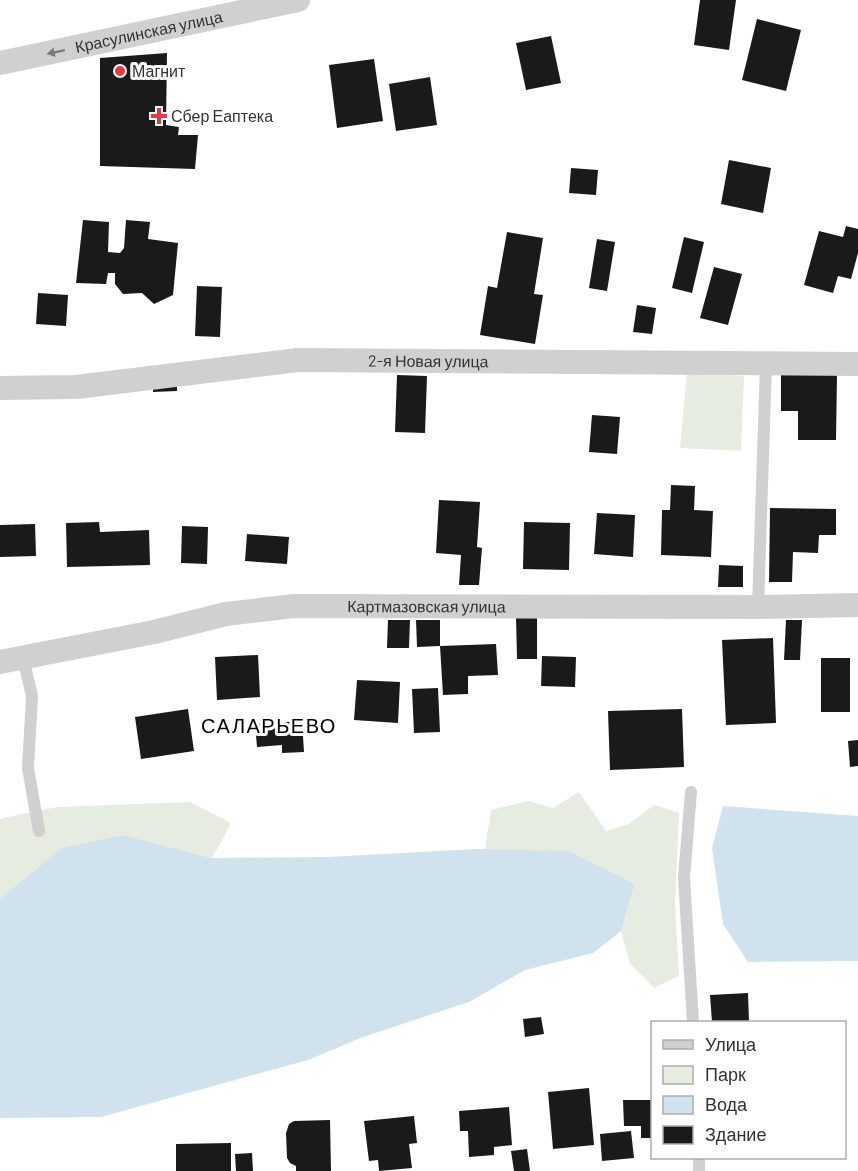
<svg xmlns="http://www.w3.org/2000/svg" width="858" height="1171" font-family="Barlow,sans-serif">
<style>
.green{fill:#e6ecdf}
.water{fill:#cfe2ee}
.building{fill:#1a1a1a}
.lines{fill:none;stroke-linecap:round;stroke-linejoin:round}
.service{stroke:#d0d0d0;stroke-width:12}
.minor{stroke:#d0d0d0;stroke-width:24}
.oneway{fill:#7a7a7a}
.poi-dot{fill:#e63946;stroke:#fff;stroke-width:2}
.labels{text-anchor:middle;stroke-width:6;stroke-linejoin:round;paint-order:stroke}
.street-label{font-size:16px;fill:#333;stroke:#fff}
.poi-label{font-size:16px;fill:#333;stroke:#fff;text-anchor:start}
.quarter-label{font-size:20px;letter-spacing:1.5px;fill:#000;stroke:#fff}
</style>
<rect width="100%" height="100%" fill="#fff"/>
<g class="green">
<polygon points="687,373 744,376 741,451 680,448"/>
<polygon points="579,792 606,831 629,824 654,805 679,813 675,903 679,976 654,988 630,963 621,931 635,885 485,849 491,810 528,801 553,808"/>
<polygon points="190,802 231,823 219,846 211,858 124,835 0,899 0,820 3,818 57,807"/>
</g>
<g class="water">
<polygon points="723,806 858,816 858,961 748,962 723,924 712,848"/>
<polygon points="124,835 211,858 328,857 476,849 568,851 635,884 621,931 593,953 525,970 469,1002 363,1037 308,1060 101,1117 0,1118 0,899 62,848"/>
</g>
<g class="building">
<polygon points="700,0 736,0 729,50 694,45"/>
<polygon points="757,19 801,30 786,91 742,80"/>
<polygon points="551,36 561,83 526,90 516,43"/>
<polygon points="167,53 166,125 179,127 178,135 198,135 195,169 100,166 100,58"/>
<polygon points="374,59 383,121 337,128 329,65"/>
<polygon points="430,77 437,125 396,131 389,84"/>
<polygon points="729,160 771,168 763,213 721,204"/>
<polygon points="571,168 598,170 596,195 569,193"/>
<polygon points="83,220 109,222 108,252 120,253 124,248 126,220 150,222 148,239 178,243 173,295 154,304 142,293 123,294 115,284 115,273 108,273 106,284 76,283"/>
<polygon points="846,226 858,229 858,253 851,279 838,276 833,293 804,285 819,231 843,237"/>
<polygon points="507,232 543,238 534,294 543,295 535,344 480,335 488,286 497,288"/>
<polygon points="684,237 704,242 692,293 672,288"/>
<polygon points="597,239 615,242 607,291 589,288"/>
<polygon points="714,267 742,274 728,325 700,318"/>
<polygon points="197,286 222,287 220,337 195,336"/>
<polygon points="38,293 68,295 66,326 36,324"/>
<polygon points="637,305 656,308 652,334 633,332"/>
<polygon points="397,375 427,376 425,433 395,432"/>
<polygon points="781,375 837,375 836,440 798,440 798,411 781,411"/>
<polygon points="177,380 177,391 153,392 153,381"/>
<polygon points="592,415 620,417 617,454 589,452"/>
<polygon points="671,485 695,486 694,510 713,511 711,557 661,555 662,510 670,510"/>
<polygon points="439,500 480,502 477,547 482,548 479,585 459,585 461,555 436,553"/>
<polygon points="770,508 836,509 836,535 819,535 818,553 793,552 792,582 769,582"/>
<polygon points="597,513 635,515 633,557 594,554"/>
<polygon points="99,522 100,532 149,530 150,565 67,567 66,523"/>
<polygon points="524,522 570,523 569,570 523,569"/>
<polygon points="35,524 36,556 0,557 0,525"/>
<polygon points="182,526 208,527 207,564 181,563"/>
<polygon points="247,534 289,537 287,564 245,561"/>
<polygon points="719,565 743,566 743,587 718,587"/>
<polygon points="516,616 537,616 537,659 517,659"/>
<polygon points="388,620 410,620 409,648 387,648"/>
<polygon points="416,620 440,620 440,646 417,647"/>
<polygon points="786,620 802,620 800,660 784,660"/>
<polygon points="773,638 776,723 726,725 722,640"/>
<polygon points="496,644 498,675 468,676 468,694 443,695 440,646"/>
<polygon points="258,655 260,697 217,700 215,657"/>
<polygon points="542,656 576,657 575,687 541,686"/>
<rect x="821" y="658" width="29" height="54"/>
<polygon points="357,680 400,682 398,723 354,720"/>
<polygon points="438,688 440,732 414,733 412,689"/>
<polygon points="188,709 194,751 141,759 135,717"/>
<polygon points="682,709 684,767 610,770 608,711"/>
<polygon points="302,721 304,752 282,753 282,745 257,747 255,724"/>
<polygon points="858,740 858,766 850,767 848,741"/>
<polygon points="748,993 749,1022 712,1022 710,995"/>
<polygon points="541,1017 544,1034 525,1037 523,1019"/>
<polygon points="589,1088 594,1145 553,1149 548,1092"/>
<polygon points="623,1100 652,1100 652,1138 641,1138 641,1126 624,1126"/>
<polygon points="509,1107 512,1145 494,1147 494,1155 469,1157 468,1131 460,1131 459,1111"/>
<polygon points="414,1116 417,1143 409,1144 412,1168 379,1171 378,1160 369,1161 364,1121"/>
<polygon points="330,1120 331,1171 296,1171 296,1166 290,1163 287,1158 286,1133 289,1124 294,1121"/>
<polygon points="631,1131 634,1158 602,1161 600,1134"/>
<polygon points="231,1143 231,1171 176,1171 176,1144"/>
<polygon points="527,1149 530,1171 514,1171 511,1151"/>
<polygon points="252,1153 253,1171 236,1171 235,1154"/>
</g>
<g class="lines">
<g class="service">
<polyline points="758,607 766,364"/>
<polyline points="23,658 32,696 28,768 39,831"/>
<polyline points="691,792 684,878 693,1022"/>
<polyline points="699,1158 699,1171"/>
</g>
<g class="minor">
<path id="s1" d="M0,63l298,-63"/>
<path id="s2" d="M0,388l76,-1 222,-27 560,4"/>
<path id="s3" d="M0,662l154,-30 72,-18 68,-8 464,1 100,-2"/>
</g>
</g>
<defs><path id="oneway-solid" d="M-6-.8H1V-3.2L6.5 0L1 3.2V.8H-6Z" transform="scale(1.5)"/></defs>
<use class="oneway" href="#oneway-solid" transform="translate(56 52) rotate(168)"/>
<g class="poi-dot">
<circle cx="120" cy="71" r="6"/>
<path d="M156 107h6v6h6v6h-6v6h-6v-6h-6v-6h6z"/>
</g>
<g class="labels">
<g class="street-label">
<text dy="6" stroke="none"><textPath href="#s1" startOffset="152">Красулинская улица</textPath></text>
<text dy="6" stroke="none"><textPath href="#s2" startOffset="430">2-я Новая улица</textPath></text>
<text dy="6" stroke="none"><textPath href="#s3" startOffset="432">Картмазовская улица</textPath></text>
</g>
<g class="poi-label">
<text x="132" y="77">Магнит</text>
<text x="171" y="122">Сбер Еаптека</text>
</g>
<g class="quarter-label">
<text x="269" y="733">САЛАРЬЕВО</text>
</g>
</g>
<rect x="651" y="1021" width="195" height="138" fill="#ffffff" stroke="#adadad" stroke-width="1.5"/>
<rect x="663" y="1040" width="30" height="9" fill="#d0d0d0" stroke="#adadad" stroke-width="1.5"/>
<text x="705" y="1051" font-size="18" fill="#333333">Улица</text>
<rect x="663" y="1066" width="30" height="18" fill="#e6ecdf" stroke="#adadad" stroke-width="1.5"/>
<text x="705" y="1081" font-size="18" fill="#333333">Парк</text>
<rect x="663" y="1096" width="30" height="18" fill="#cfe2ee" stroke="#adadad" stroke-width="1.5"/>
<text x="705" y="1111" font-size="18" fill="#333333">Вода</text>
<rect x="663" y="1126" width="30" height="18" fill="#1a1a1a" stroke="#adadad" stroke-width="1.5"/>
<text x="705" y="1141" font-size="18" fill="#333333">Здание</text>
</svg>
